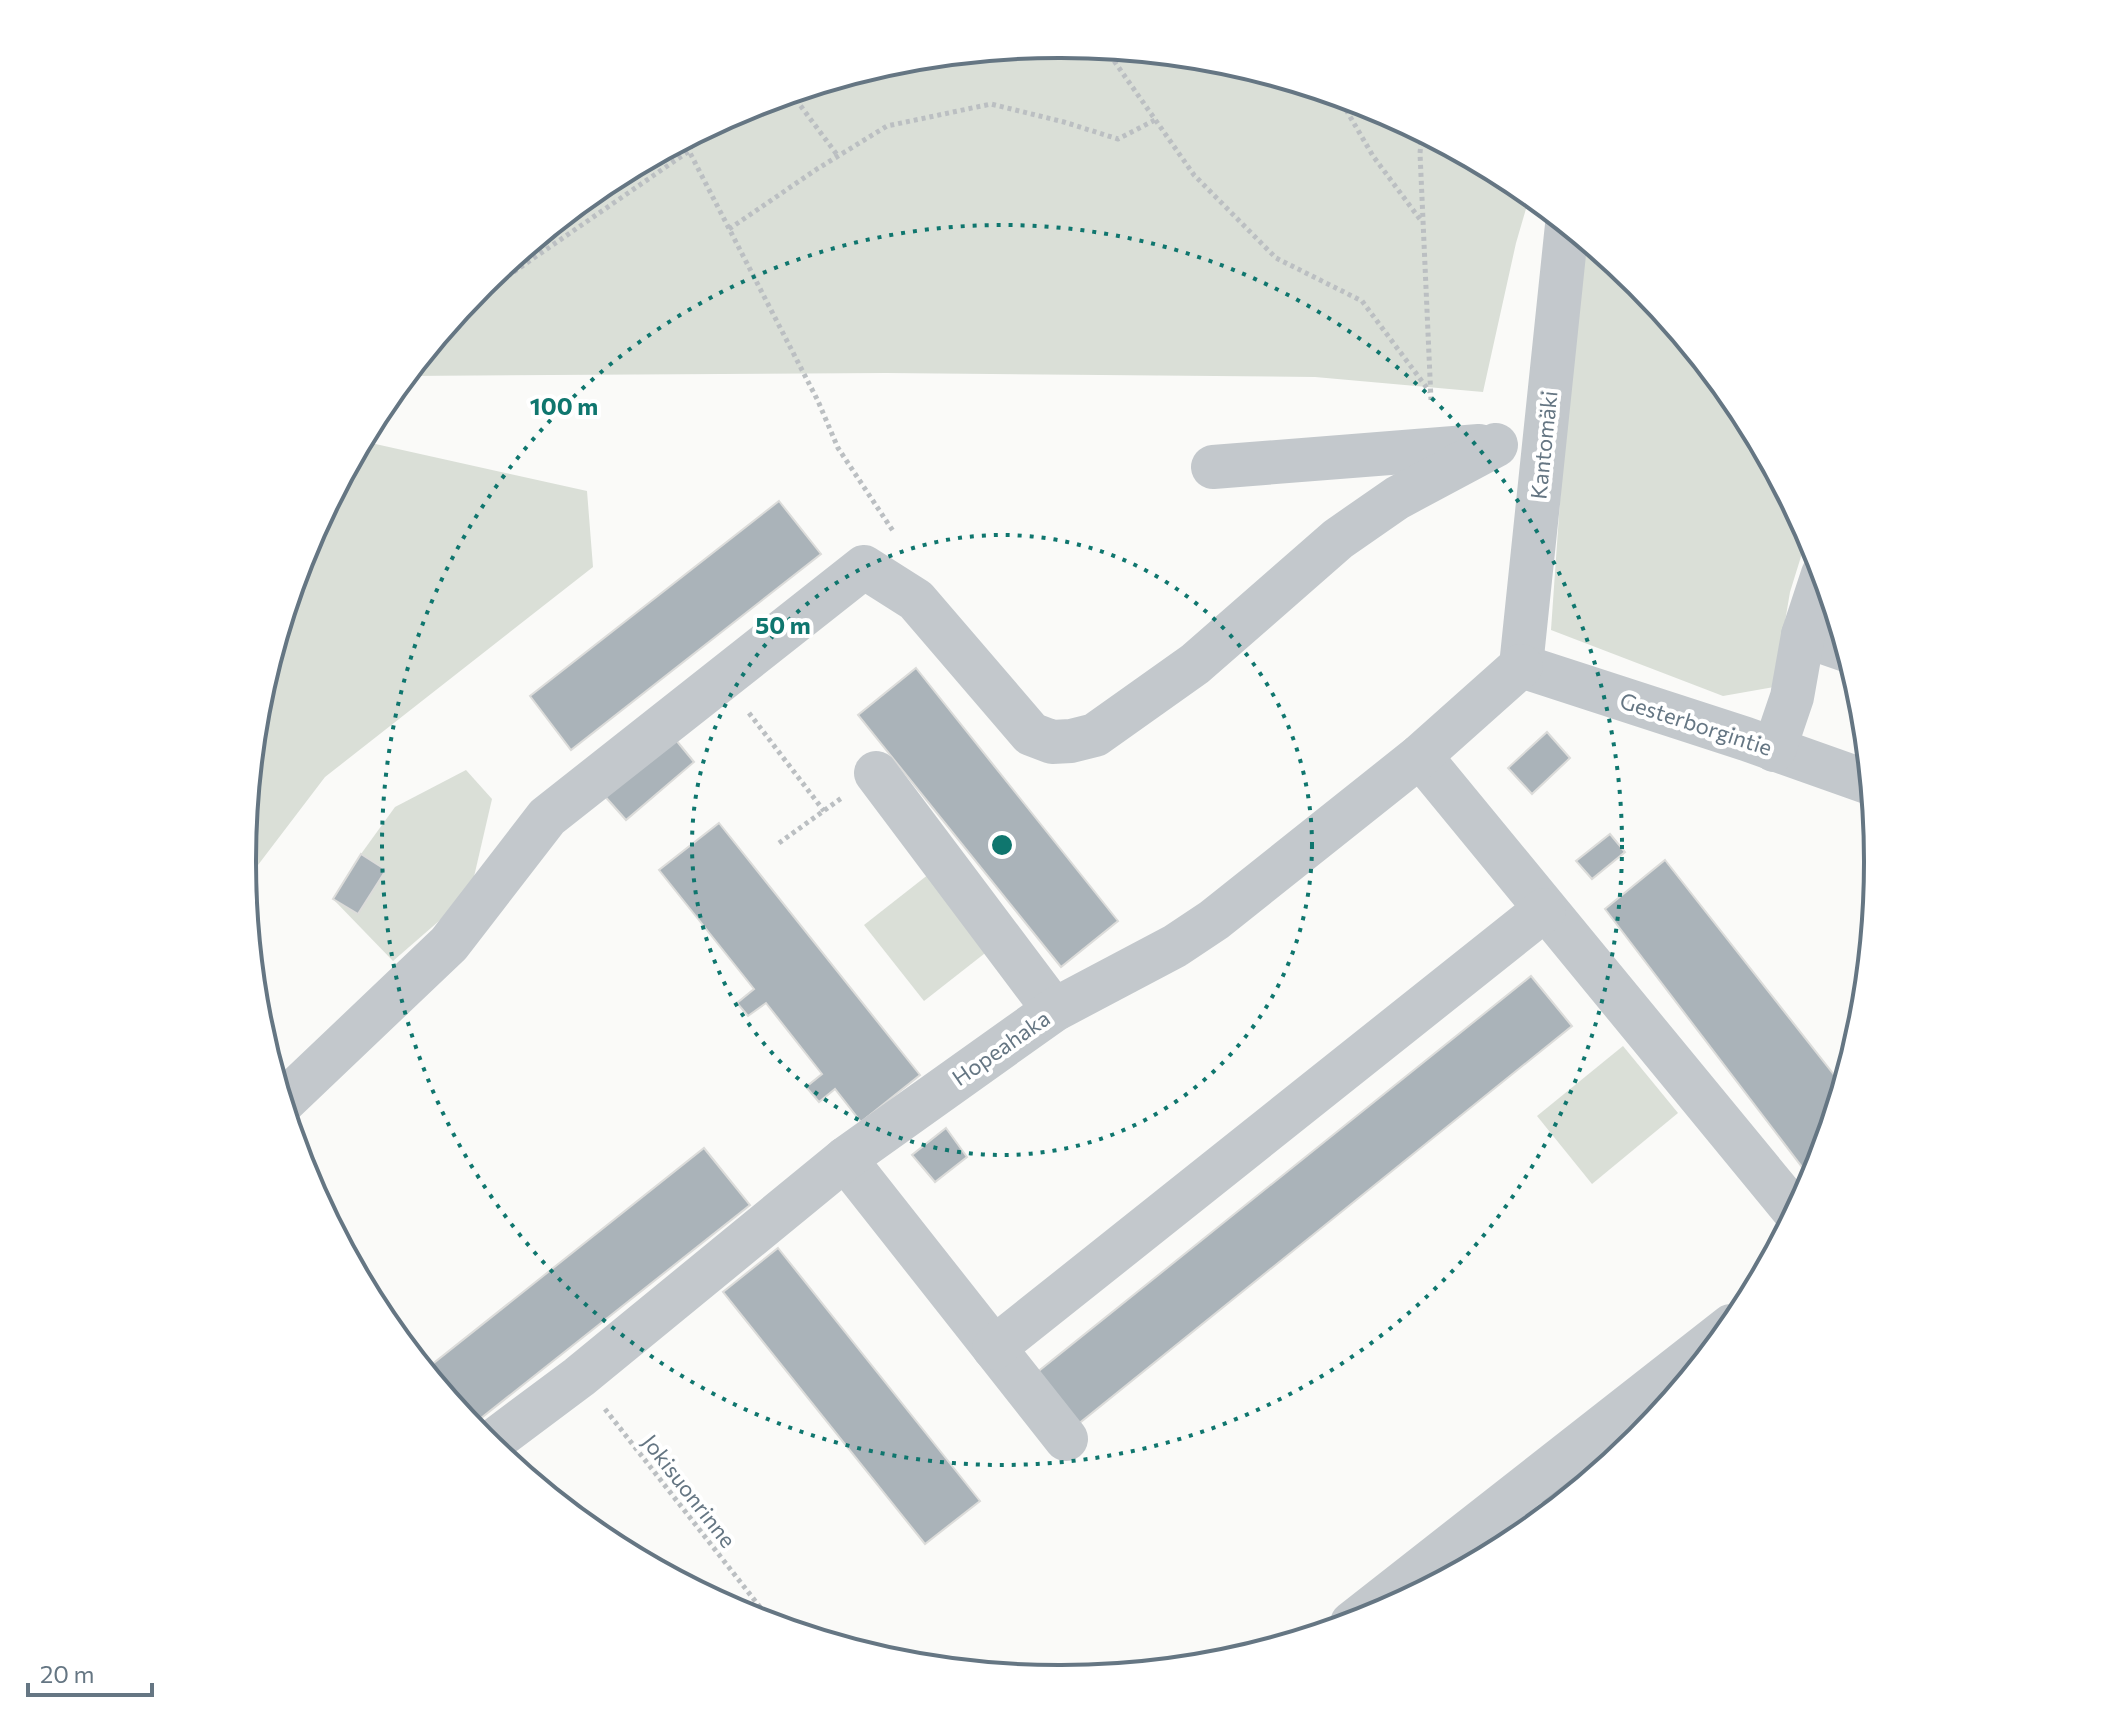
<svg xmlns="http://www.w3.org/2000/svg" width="2120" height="1723" font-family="Commissioner,sans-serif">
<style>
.green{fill:#dadfd7}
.building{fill:#aab3b9;stroke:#dcdcda;stroke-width:2}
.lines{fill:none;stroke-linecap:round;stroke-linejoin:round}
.path{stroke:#bbbfc2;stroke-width:5;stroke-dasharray:4 4;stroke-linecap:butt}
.minor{stroke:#c3c8cc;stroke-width:44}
.ring{fill:none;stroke:#0f766e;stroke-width:4;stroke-dasharray:4 8}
.labels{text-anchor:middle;stroke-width:8;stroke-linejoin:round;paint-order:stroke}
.street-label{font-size:22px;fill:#657683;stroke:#fff}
.rim{fill:none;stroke:#657683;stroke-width:4}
.centre{fill:#0f766e;stroke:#fff;stroke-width:4}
.ring-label{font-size:24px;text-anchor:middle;font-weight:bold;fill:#0f766e;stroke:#fff;stroke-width:8;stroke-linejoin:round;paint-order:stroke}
</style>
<rect width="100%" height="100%" fill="#fafaf8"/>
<g class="green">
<polygon points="1060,44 1220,60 1373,106 1515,182 1530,195 1516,243 1483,392 1315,377 886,373 406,376 482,283 606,182 748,106 901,60"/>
<polygon points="1583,238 1638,284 1740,408 1808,534 1790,592 1774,687 1723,696 1551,630 1573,314"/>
<polygon points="362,441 587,491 593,567 325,777 245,882 243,861 258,702 305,548"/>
<polygon points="466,770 492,799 470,894 393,961 333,899 361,854 395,807"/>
<polygon points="929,874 989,950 924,1001 864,925"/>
<polygon points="1623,1046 1678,1113 1592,1184 1537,1116"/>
</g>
<g class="building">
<polygon points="779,501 821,554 571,750 530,696"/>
<polygon points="916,668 1118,921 1061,967 858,715"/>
<polygon points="1547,732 1570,758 1532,794 1508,768"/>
<polygon points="671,734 694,762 626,820 602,793"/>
<polygon points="719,823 920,1075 861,1122 835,1089 819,1102 806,1087 822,1074 766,1003 748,1016 737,1003 754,989 659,870"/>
<polygon points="1610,834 1625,852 1592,879 1576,861"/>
<polygon points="361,854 386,870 358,914 333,899"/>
<polygon points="1665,860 1842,1085 1812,1180 1605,909"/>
<polygon points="1531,976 1572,1026 1077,1425 1035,1374"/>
<polygon points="946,1128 967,1157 935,1182 912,1155"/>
<polygon points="704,1148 750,1205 471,1426 425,1370"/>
<polygon points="778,1248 980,1501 925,1544 723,1292"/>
<polygon points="1690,1376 1638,1440 1549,1512 1538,1498"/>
<polygon points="1486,1547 1491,1554 1441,1580"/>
</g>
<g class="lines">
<g class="path">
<polyline points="1105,48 1194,175 1276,258 1362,301 1430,392"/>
<polyline points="791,93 838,156"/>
<polyline points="1338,96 1373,156 1422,222"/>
<polyline points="1422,133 1420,153 1431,400"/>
<polyline points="679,143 689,151 699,132"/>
<polyline points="729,229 817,169 887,126 991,104 1064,122 1118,139 1155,120"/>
<polyline points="467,302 470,302 689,151 818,401 838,448 893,531"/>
<polyline points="749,713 824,811"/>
<polyline points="779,843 843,797"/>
<polyline points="605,1409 774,1625"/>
</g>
<g class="minor">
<polyline points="1213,467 1479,446"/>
<polyline points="1803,635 1846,650"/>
<polyline points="1521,666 1567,225"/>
<polyline points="1521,666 1746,739 1870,783"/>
<polyline points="1774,750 1792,697 1803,635 1823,574"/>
<polyline points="1420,756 1795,1212"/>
<polyline points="876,773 1054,1010"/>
<polyline points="283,1102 449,944 547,817 864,567 916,600 1031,734 1052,742 1071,741 1095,735 1195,664 1338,539 1397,498 1496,445"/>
<polyline points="845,1159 1066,1439"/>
<polyline points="994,1348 1544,910"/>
<polyline points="488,1445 579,1377 845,1159 1054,1010 1175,946 1214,920 1420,756 1521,666"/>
<polyline points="1352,1623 1731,1326"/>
</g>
</g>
<g class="ring">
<circle cx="1002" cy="845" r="310"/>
<circle cx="1002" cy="845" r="620"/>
</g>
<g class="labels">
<g class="street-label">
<text transform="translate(1544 445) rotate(-84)" y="8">Kantomäki</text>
<text transform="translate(1696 724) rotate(18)" y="8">Gesterborgintie</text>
<text transform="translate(1001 1048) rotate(-35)" y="8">Hopeahaka</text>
<text transform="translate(689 1491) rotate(52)" y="8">Jokisuonrinne</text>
</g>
</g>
<path d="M0 0H2120V1723H0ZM1059 58H1061A803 803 0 0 1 1864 861V862A803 803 0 0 1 1061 1665H1059A803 803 0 0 1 256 862V861A803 803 0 0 1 1059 58Z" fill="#fff" fill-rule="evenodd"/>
<path class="rim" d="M1059 58H1061A803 803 0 0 1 1864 861V862A803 803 0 0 1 1061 1665H1059A803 803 0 0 1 256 862V861A803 803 0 0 1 1059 58Z"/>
<circle cx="1002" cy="845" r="12" class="centre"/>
<g class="ring-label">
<text x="564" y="415">100 m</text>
<text x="783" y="634">50 m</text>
</g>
<path d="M28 1683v12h124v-12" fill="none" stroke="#657683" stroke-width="4"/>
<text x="40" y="1683" font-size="24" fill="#657683" stroke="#ffffff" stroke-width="6" paint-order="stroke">20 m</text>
</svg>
